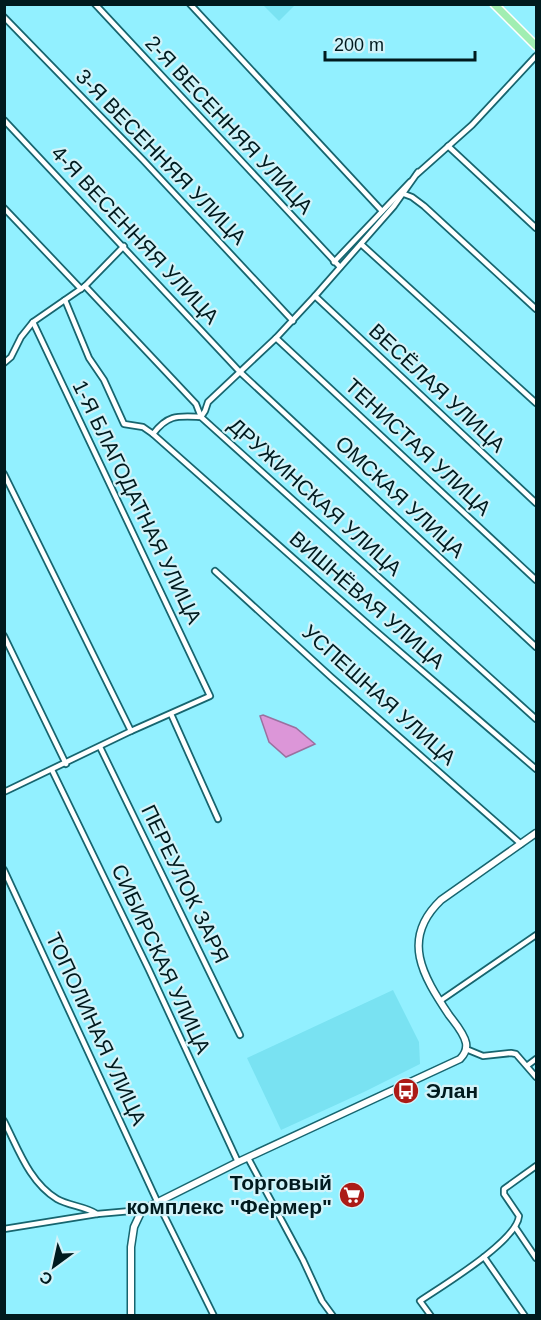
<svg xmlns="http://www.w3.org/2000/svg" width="541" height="1320" font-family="Helvetica,sans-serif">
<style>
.built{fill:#79e2f2}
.water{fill:#dc96d8;stroke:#9a71a0;stroke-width:1.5}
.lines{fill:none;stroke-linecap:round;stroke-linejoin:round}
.street-casing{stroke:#17656f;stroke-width:8}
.secondary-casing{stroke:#17656f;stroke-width:9}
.primary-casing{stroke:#fff;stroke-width:10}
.street{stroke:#fff;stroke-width:4.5}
.secondary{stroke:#fff;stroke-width:6}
.primary{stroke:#a1eeb2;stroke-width:7}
.labels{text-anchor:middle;stroke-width:4.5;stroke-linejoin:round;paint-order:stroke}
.street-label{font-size:21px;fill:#001a1e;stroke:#d1f3f9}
.poi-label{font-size:21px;font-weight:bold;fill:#001a1e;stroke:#d1f3f9;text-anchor:start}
</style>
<rect width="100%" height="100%" fill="#92f0ff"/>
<g class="built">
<polygon points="263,5 295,5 279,21"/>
<polygon points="393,990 419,1042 420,1064 364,1092 281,1130 247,1058"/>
</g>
<polygon class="water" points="263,715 296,728 315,744 286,757 269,742 260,716"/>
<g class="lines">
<g class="street-casing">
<g id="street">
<polyline points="95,4 340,267"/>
<polyline points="190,4 382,211"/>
<polyline points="4,17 143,160 293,321"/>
<polyline points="4,120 240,372 536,647"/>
<polyline points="448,146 536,228"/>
<polyline points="417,174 472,125 536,56"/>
<polyline points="404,194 412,197 424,206 536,309"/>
<polyline points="4,208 81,289"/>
<polyline points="361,244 536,403"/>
<polyline points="334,262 410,182"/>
<polyline points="85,286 196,404 201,417 536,719"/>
<polyline points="315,296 536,503"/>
<path d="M65,300l24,58 15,22 20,44 19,3 10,7c15,-20 25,-18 48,-17l4,-6 3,-9 68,-64 39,-42 79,-90 24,-34"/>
<polyline points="276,338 536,580"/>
<polyline points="4,363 11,357 21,337 33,322 85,286 124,246"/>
<polyline points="153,434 371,627 536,769"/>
<polyline points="4,474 131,731"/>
<polyline points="215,571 331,677 521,844"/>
<polyline points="4,636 66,764"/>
<polyline points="171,714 218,819"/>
<polyline points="100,747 240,1035"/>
<polyline points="52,770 149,970 238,1162"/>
<polyline points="4,792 131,731 210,696 33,322"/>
<polyline points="4,870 157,1201 214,1316"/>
<polyline points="440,1001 536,935"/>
<polyline points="466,1049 483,1056 511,1053 516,1054 536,1077"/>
<polyline points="528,1065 536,1059"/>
<path d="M4,1121c14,27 25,61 53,78 12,7 28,7 40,15"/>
<polyline points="248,1158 303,1260 322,1301 333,1316"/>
<polyline points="515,1227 536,1258"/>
<polyline points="4,1229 97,1214 142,1210"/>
<polyline points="484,1257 525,1316"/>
<path d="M431,1316l-11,-15c22,-15 97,-60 99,-85l-15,-22v-5l32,-23"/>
</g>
</g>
<g class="secondary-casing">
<path id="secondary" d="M131,1316v-69l3,-20 8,-17 96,-48 222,-103c4,-4 7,-10 6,-16 -2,-10 -11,-20 -17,-28 -26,-39 -49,-76 -8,-115l95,-67"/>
</g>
<g class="primary-casing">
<polyline id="primary" points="494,4 536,46"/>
</g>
<use href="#street" class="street"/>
<use href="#secondary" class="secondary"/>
<use href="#primary" class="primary"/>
</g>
<defs>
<g id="bus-disc" transform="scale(1.35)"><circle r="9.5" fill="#ac1b16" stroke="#d1f3f9"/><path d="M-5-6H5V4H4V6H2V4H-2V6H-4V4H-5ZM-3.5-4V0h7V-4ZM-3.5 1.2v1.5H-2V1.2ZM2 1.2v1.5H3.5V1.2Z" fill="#fff"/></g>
<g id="supermarket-disc" transform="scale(1.35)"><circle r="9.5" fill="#ac1b16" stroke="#d1f3f9"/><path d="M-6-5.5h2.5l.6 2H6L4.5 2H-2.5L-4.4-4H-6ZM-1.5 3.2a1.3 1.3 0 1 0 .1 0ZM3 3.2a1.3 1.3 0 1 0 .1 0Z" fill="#fff"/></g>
</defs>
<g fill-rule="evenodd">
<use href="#bus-disc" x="406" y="1091"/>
<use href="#supermarket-disc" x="352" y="1195"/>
</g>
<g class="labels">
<g class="street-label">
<text transform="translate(229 125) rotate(47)" y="7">2-Я ВЕСЕННЯЯ УЛИЦА</text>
<text transform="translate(161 157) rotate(46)" y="7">3-Я ВЕСЕННЯЯ УЛИЦА</text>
<text transform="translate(135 235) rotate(47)" y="7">4-Я ВЕСЕННЯЯ УЛИЦА</text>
<text transform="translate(437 388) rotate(43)" y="7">ВЕСЁЛАЯ УЛИЦА</text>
<text transform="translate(418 447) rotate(43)" y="7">ТЕНИСТАЯ УЛИЦА</text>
<text transform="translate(315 497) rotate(42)" y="7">ДРУЖИНСКАЯ УЛИЦА</text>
<text transform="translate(400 497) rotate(43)" y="7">ОМСКАЯ УЛИЦА</text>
<text transform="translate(137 502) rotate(64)" y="7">1-Я БЛАГОДАТНАЯ УЛИЦА</text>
<text transform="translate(367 600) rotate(41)" y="7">ВИШНЁВАЯ УЛИЦА</text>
<text transform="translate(379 695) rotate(42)" y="7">УСПЕШНАЯ УЛИЦА</text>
<text transform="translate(185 884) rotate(64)" y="7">ПЕРЕУЛОК ЗАРЯ</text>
<text transform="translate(161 959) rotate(65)" y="7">СИБИРСКАЯ УЛИЦА</text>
<text transform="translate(96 1029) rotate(65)" y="7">ТОПОЛИНАЯ УЛИЦА</text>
</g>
<g class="poi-label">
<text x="426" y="1098">Элан</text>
<text x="332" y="1190" text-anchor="end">Торговый<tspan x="332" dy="24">комплекс "Фермер"</tspan></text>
</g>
</g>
<rect width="541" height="1320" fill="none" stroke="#001a1e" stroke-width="12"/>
<g transform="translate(54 1266) rotate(213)" stroke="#d1f3f9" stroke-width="4.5" paint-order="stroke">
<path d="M0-4.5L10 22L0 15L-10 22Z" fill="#001a1e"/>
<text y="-9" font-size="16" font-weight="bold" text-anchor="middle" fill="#001a1e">С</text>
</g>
<path d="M325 51v9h150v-9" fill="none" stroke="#001a1e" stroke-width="3"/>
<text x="334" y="51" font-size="18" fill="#001a1e" stroke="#d1f3f9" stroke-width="4.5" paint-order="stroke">200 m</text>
</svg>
